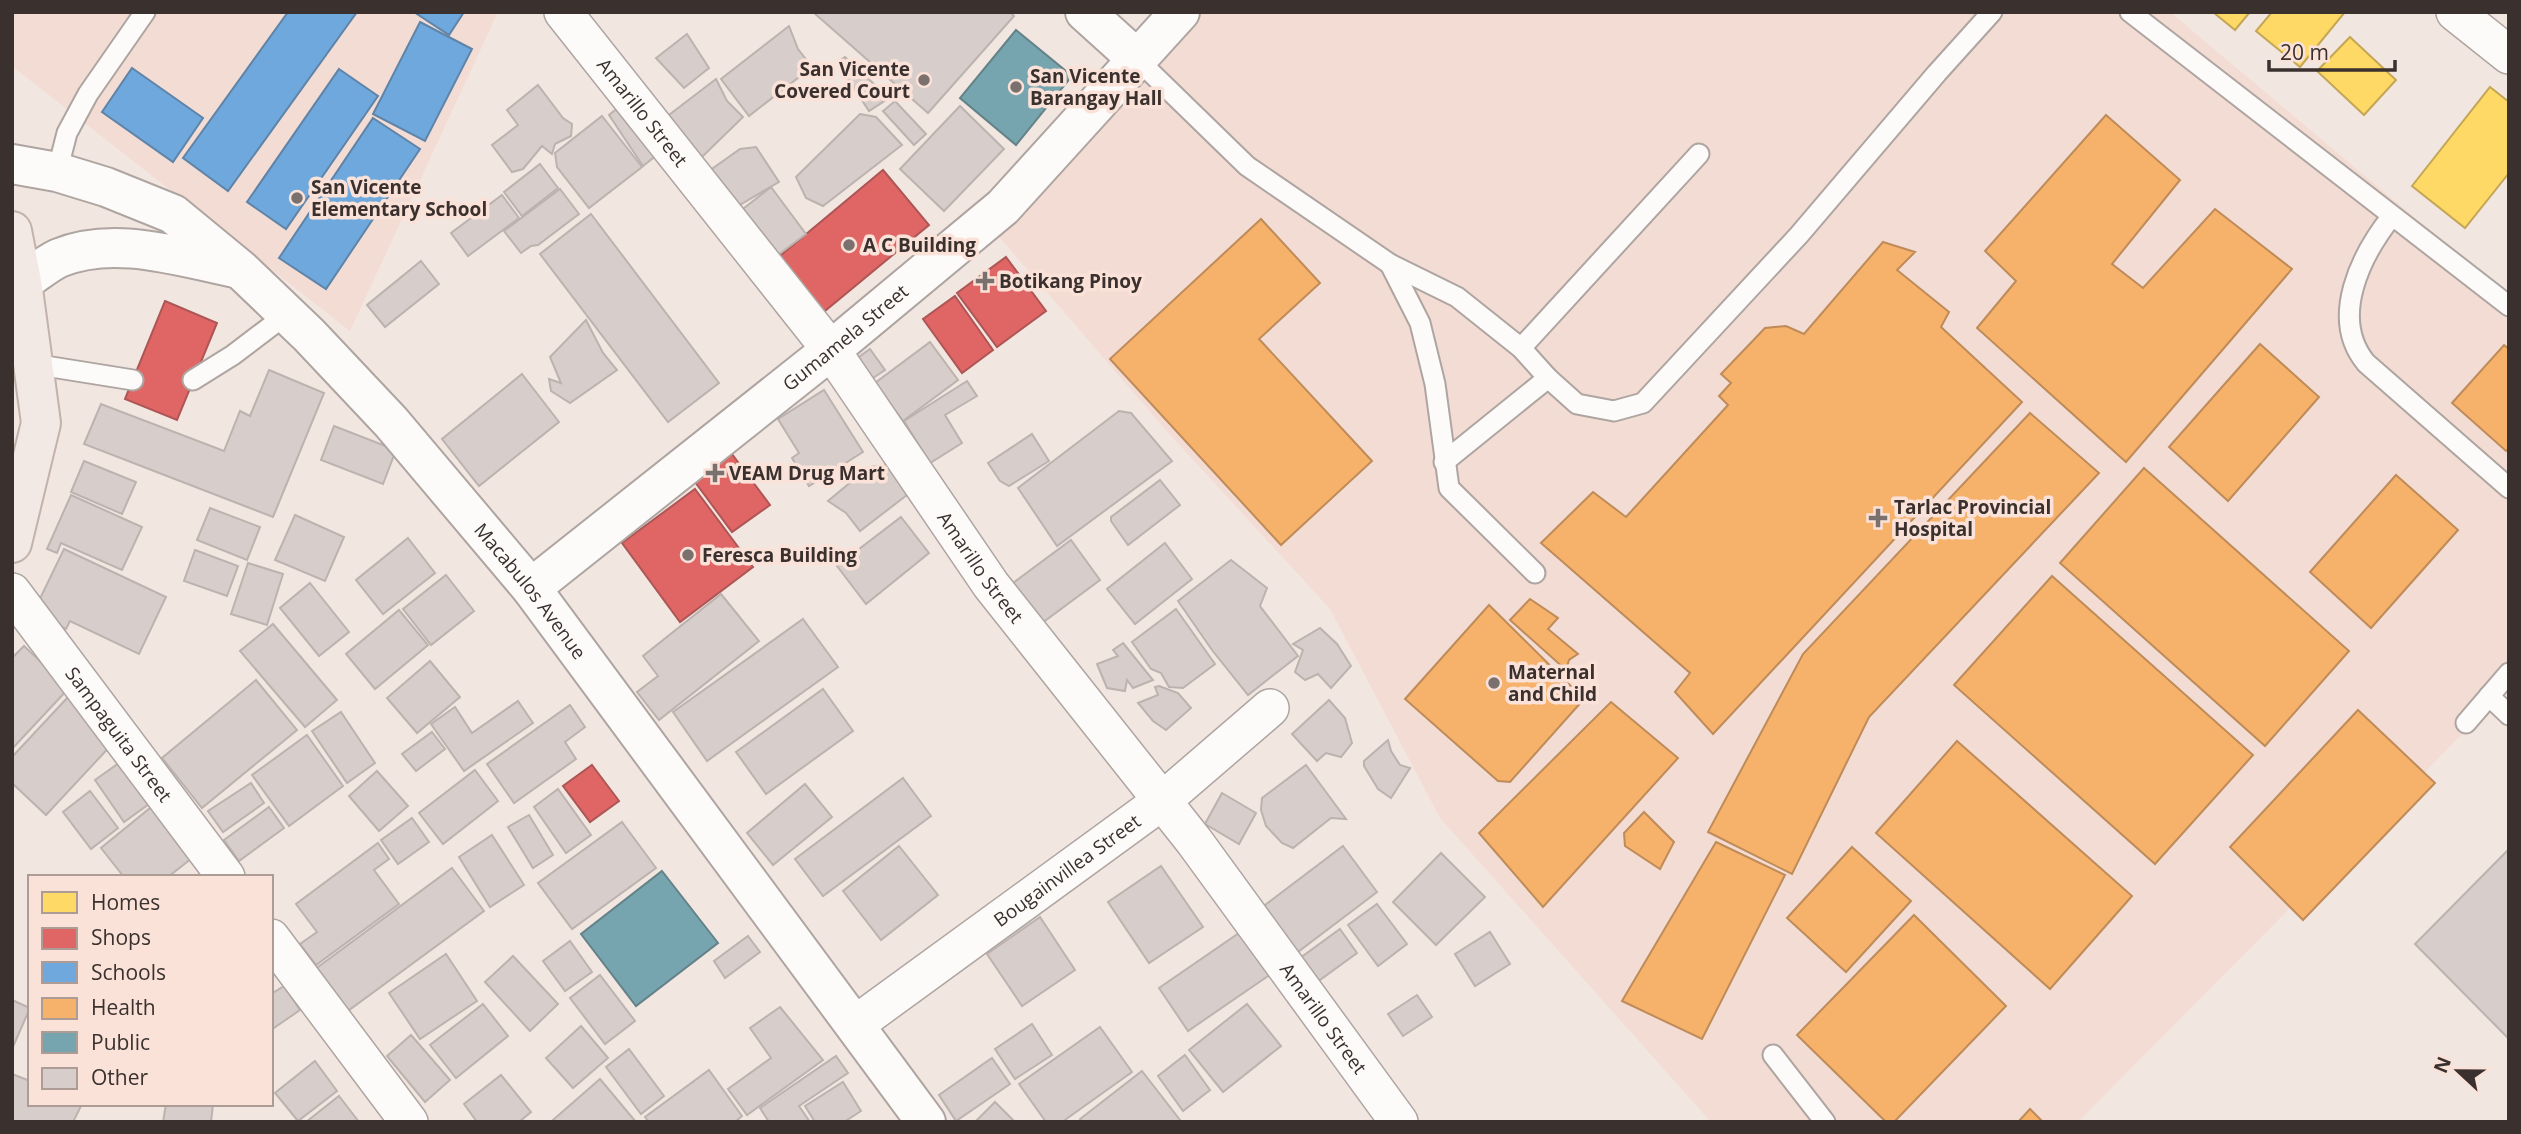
<svg xmlns="http://www.w3.org/2000/svg" width="2521" height="1134" font-family="'Open Sans',sans-serif">
<style>
.built{fill:#f3dcd3}
.homes{fill:#ffd966;stroke:#c4a755;stroke-width:2}
.shops{fill:#e06666;stroke:#ae5655;stroke-width:2}
.schools{fill:#6fa8dc;stroke:#5f84a8;stroke-width:2}
.health{fill:#f6b26b;stroke:#be8b59;stroke-width:2}
.public{fill:#76a5af;stroke:#648288;stroke-width:2}
.building{fill:#d7cdca;stroke:#bcb2ae;stroke-width:2}
.lines{fill:none;stroke-linecap:round;stroke-linejoin:round}
.service-casing{stroke:#aea5a1;stroke-width:23}
.minor-casing{stroke:#aea5a1;stroke-width:40}
.tertiary-casing{stroke:#aea5a1;stroke-width:42}
.trunk-casing{stroke:#c3b2ac;stroke-width:42}
.service{stroke:#fdfbfa;stroke-width:19}
.minor{stroke:#fdfbfa;stroke-width:37}
.tertiary{stroke:#fdfbfa;stroke-width:38}
.trunk{stroke:#f2e8e4;stroke-width:38}
.poi-dot{fill:#7a706d;stroke:#fae2d9;stroke-width:2.5}
.labels{text-anchor:middle;stroke-width:7;stroke-linejoin:round;paint-order:stroke}
.poi-label{font-size:19px;font-weight:bold;fill:#3a312e;stroke:#fae2d9;text-anchor:start}
.street-label{font-size:19px;fill:#3a312e;stroke:#fae2d9}
</style>
<rect width="100%" height="100%" fill="#f2e6e1"/>
<g class="built">
<polygon points="12,12 498,12 350,331 12,66"/>
<polygon points="1197,12 2170,12 2509,297 2509,687 2078,1122 1711,1122 1440,818 1330,609 1164,428 995,232"/>
</g>
<g class="homes">
<polygon points="2213,12 2250,12 2235,30"/>
<polygon points="2272,12 2345,12 2300,67 2256,31"/>
<polygon points="2350,37 2396,80 2364,115 2317,71"/>
<polygon points="2490,87 2509,102 2509,173 2465,228 2412,186"/>
</g>
<g class="shops">
<polygon points="883,170 929,225 814,320 769,265"/>
<polygon points="1006,257 1046,311 997,347 957,293"/>
<polygon points="955,296 993,350 962,373 923,319"/>
<polygon points="165,301 217,323 177,420 125,399"/>
<polygon points="732,454 770,505 732,532 695,482"/>
<polygon points="695,489 753,567 680,622 622,543"/>
<polygon points="592,765 619,801 590,822 563,786"/>
</g>
<g class="schools">
<polygon points="288,12 357,12 228,191 183,158"/>
<polygon points="414,12 464,12 449,35"/>
<polygon points="420,22 472,49 425,141 373,114"/>
<polygon points="132,68 203,118 173,162 102,112"/>
<polygon points="339,69 378,96 286,229 247,202"/>
<polygon points="373,118 420,149 326,289 279,258"/>
</g>
<g class="health">
<polygon points="2106,115 2180,180 2112,264 2143,288 2215,209 2292,269 2126,462 1977,328 2016,281 1985,251"/>
<polygon points="1261,219 1320,283 1259,339 1372,461 1281,545 1110,359"/>
<polygon points="1883,242 1915,252 1897,270 1949,312 1941,327 2022,402 1713,734 1675,692 1690,673 1541,543 1593,492 1626,517 1728,405 1719,396 1731,383 1721,374 1765,328 1786,326 1804,334"/>
<polygon points="2260,344 2319,397 2228,501 2169,447"/>
<polygon points="2504,345 2509,349 2509,448 2506,451 2452,403"/>
<polygon points="2030,413 2099,473 1869,717 1792,874 1708,832 1803,654"/>
<polygon points="2144,468 2349,651 2265,746 2060,563"/>
<polygon points="2396,475 2458,530 2371,628 2310,572"/>
<polygon points="2052,576 2253,755 2155,864 1954,685"/>
<polygon points="1530,599 1558,618 1548,629 1578,654 1569,660 1566,670 1510,620"/>
<polygon points="1489,605 1584,699 1510,782 1498,781 1405,699"/>
<polygon points="1611,702 1678,758 1543,907 1479,833"/>
<polygon points="2358,710 2435,783 2303,920 2230,847"/>
<polygon points="1957,741 2132,896 2050,989 1876,833"/>
<polygon points="1644,812 1674,842 1660,869 1625,846 1624,833"/>
<polygon points="1716,842 1785,875 1702,1039 1622,1001"/>
<polygon points="1852,847 1911,901 1846,972 1787,918"/>
<polygon points="1914,915 2006,1006 1894,1122 1886,1122 1797,1035"/>
<polygon points="2030,1109 2043,1122 2018,1122"/>
</g>
<g class="public">
<polygon points="1016,30 1072,76 1016,145 960,98"/>
<polygon points="662,871 718,943 636,1006 581,934"/>
</g>
<g class="building">
<polygon points="813,12 1010,12 1014,16 928,113"/>
<polygon points="789,26 798,49 812,67 749,116 721,79"/>
<polygon points="687,34 709,68 684,88 656,58"/>
<polygon points="845,57 889,98 869,111 837,62"/>
<polygon points="716,79 727,101 743,117 702,157 686,155 665,118"/>
<polygon points="538,85 563,118 572,124 571,136 555,144 552,154 542,146 523,169 512,172 492,145 518,125 507,110"/>
<polygon points="629,99 663,150 643,166 609,115"/>
<polygon points="895,101 926,134 914,145 883,111"/>
<polygon points="960,106 1004,149 944,211 900,169"/>
<polygon points="860,114 876,117 902,145 823,206 806,198 796,177"/>
<polygon points="602,116 642,167 589,208 557,167 555,153"/>
<polygon points="756,147 779,182 738,206 709,171 740,149"/>
<polygon points="540,164 558,188 522,216 504,192"/>
<polygon points="771,187 806,234 774,258 739,212"/>
<polygon points="560,189 579,214 538,245 531,246 521,253 504,231"/>
<polygon points="502,195 519,218 468,256 451,233"/>
<polygon points="591,214 719,383 668,422 540,254"/>
<polygon points="421,261 439,284 385,327 367,305"/>
<polygon points="586,320 603,353 617,370 570,403 551,391 549,379 561,383 550,357"/>
<polygon points="930,342 958,380 903,421 875,383"/>
<polygon points="870,349 885,370 867,382 852,362"/>
<polygon points="269,370 324,393 273,517 84,444 101,404 224,451 240,411 250,416"/>
<polygon points="522,374 559,422 479,486 442,439"/>
<polygon points="967,381 977,396 945,415 962,443 930,463 904,421"/>
<polygon points="824,390 863,452 809,486 792,458 799,453 778,419"/>
<polygon points="1119,411 1131,413 1172,461 1057,546 1018,488"/>
<polygon points="334,426 396,450 383,484 321,460"/>
<polygon points="1032,434 1049,461 1009,486 1000,481 988,463"/>
<polygon points="84,461 136,482 122,514 71,492"/>
<polygon points="890,464 907,495 860,531 846,513 828,501 869,467"/>
<polygon points="1160,480 1180,505 1128,545 1111,521 1111,517"/>
<polygon points="71,495 142,527 122,570 61,543 57,553 47,549"/>
<polygon points="210,508 260,527 247,560 197,540"/>
<polygon points="295,515 344,537 325,581 275,560"/>
<polygon points="901,517 929,553 866,604 837,566"/>
<polygon points="408,538 435,573 383,614 356,580"/>
<polygon points="1071,540 1100,580 1038,626 1009,586"/>
<polygon points="1165,543 1192,579 1135,624 1107,589"/>
<polygon points="64,549 166,597 139,654 70,621 66,629 33,613"/>
<polygon points="195,550 238,566 227,596 184,581"/>
<polygon points="1231,560 1267,588 1260,606 1298,656 1248,695 1212,650 1178,601"/>
<polygon points="248,563 283,574 267,625 231,614"/>
<polygon points="446,575 474,611 431,645 403,609"/>
<polygon points="310,583 349,632 319,656 280,608"/>
<polygon points="721,594 759,641 659,720 637,692 658,676 643,656"/>
<polygon points="1176,609 1215,664 1183,688 1169,687 1161,673 1151,669 1132,642"/>
<polygon points="399,610 428,645 375,689 346,654"/>
<polygon points="803,619 838,667 707,761 673,712"/>
<polygon points="273,624 337,700 305,727 240,651"/>
<polygon points="1320,628 1337,644 1351,666 1331,688 1318,674 1305,680 1295,672 1303,650 1293,644"/>
<polygon points="1123,643 1153,680 1133,688 1127,680 1125,691 1107,688 1097,664 1118,656 1113,650"/>
<polygon points="24,646 69,688 12,749 12,658"/>
<polygon points="430,661 460,697 417,733 387,698"/>
<polygon points="256,680 297,730 202,808 162,758"/>
<polygon points="1159,686 1178,693 1191,708 1166,730 1153,721 1138,703 1158,695 1155,687"/>
<polygon points="823,689 853,731 766,794 736,752"/>
<polygon points="69,696 116,740 46,815 12,783 12,757"/>
<polygon points="1329,700 1345,718 1352,743 1341,757 1326,753 1317,761 1292,734"/>
<polygon points="518,701 533,723 464,771 431,724 455,707 472,733"/>
<polygon points="570,705 585,727 565,742 576,759 514,803 487,764"/>
<polygon points="341,712 375,763 347,783 312,731"/>
<polygon points="432,732 445,749 416,771 402,754"/>
<polygon points="307,735 343,786 289,826 252,775"/>
<polygon points="1388,740 1391,751 1400,765 1410,768 1391,798 1378,789 1364,766 1364,761"/>
<polygon points="126,758 156,799 124,822 95,780"/>
<polygon points="1306,765 1346,819 1331,818 1293,848 1282,843 1266,826 1261,810 1262,798"/>
<polygon points="475,770 498,801 443,844 419,813"/>
<polygon points="377,771 408,806 379,831 349,796"/>
<polygon points="903,778 931,816 823,896 795,859"/>
<polygon points="251,783 264,803 223,832 208,811"/>
<polygon points="805,784 832,817 773,865 747,833"/>
<polygon points="558,789 591,835 566,853 534,807"/>
<polygon points="90,791 118,828 91,849 63,812"/>
<polygon points="1222,793 1256,813 1239,844 1205,824"/>
<polygon points="155,804 197,854 168,877 124,877 101,848"/>
<polygon points="269,807 284,828 239,861 224,840"/>
<polygon points="529,815 553,855 533,868 508,827"/>
<polygon points="412,818 429,842 398,864 381,840"/>
<polygon points="622,822 656,868 572,929 538,883"/>
<polygon points="492,835 524,885 490,907 459,857"/>
<polygon points="378,843 389,859 374,870 399,904 316,965 300,944 317,932 296,904"/>
<polygon points="899,846 938,895 881,940 843,891"/>
<polygon points="1343,846 1377,892 1286,961 1252,915"/>
<polygon points="2509,849 2509,1039 2415,944"/>
<polygon points="1441,853 1485,897 1436,945 1393,902"/>
<polygon points="1161,866 1203,927 1149,963 1108,902"/>
<polygon points="452,868 484,911 341,1016 310,973"/>
<polygon points="1377,904 1407,944 1378,966 1348,925"/>
<polygon points="1040,917 1075,970 1022,1006 987,954"/>
<polygon points="1340,929 1357,953 1313,985 1296,961"/>
<polygon points="1242,931 1271,974 1188,1031 1159,988"/>
<polygon points="1490,932 1510,964 1475,986 1455,954"/>
<polygon points="748,936 760,952 725,978 714,961"/>
<polygon points="570,941 592,972 565,991 543,961"/>
<polygon points="446,954 477,1001 420,1039 389,993"/>
<polygon points="513,956 558,1004 530,1031 485,982"/>
<polygon points="600,975 635,1021 605,1044 570,998"/>
<polygon points="284,986 300,1010 274,1028 271,1024 271,994"/>
<polygon points="1417,995 1432,1017 1403,1036 1388,1014"/>
<polygon points="12,1000 30,1008 12,1049"/>
<polygon points="483,1004 508,1036 456,1078 430,1045"/>
<polygon points="1247,1004 1281,1046 1223,1092 1189,1050"/>
<polygon points="780,1007 823,1060 747,1115 728,1089 771,1058 750,1028"/>
<polygon points="1032,1024 1052,1055 1015,1079 995,1049"/>
<polygon points="581,1026 608,1058 573,1088 546,1058"/>
<polygon points="1100,1027 1132,1072 1062,1122 1046,1122 1019,1084"/>
<polygon points="411,1035 450,1080 425,1102 387,1056"/>
<polygon points="629,1049 664,1096 641,1114 606,1067"/>
<polygon points="1185,1055 1210,1090 1183,1111 1158,1076"/>
<polygon points="836,1056 848,1073 799,1106 810,1122 769,1122 760,1108"/>
<polygon points="992,1058 1010,1084 956,1121 939,1095"/>
<polygon points="315,1061 337,1091 298,1121 275,1093"/>
<polygon points="709,1070 742,1116 735,1122 649,1122 645,1117"/>
<polygon points="1142,1071 1180,1120 1177,1122 1083,1122 1080,1119"/>
<polygon points="12,1074 30,1081 30,1104 82,1104 73,1122 12,1122"/>
<polygon points="501,1075 531,1112 519,1122 477,1122 464,1104"/>
<polygon points="600,1079 636,1122 554,1122 553,1120"/>
<polygon points="843,1082 861,1111 844,1122 815,1122 805,1106"/>
<polygon points="339,1096 359,1122 306,1122"/>
<polygon points="995,1102 1015,1122 975,1122"/>
<polygon points="166,1104 213,1104 211,1122 163,1122"/>
</g>
<g class="lines">
<g class="service-casing">
<g id="service">
<polyline points="2130,12 2509,306"/>
<polyline points="1137,59 1247,166 1390,264 1457,297 1521,348 1548,378 1577,404 1614,411 1643,403 1799,235 1937,73 1992,12"/>
<polyline points="57,172 67,133 88,94 145,12"/>
<path d="M2392,216c-31,39 -63,102 -26,147l143,125"/>
<polyline points="1390,264 1420,323 1435,384 1449,488 1535,573"/>
<polyline points="1521,348 1699,154"/>
<polyline points="33,364 133,380"/>
<polyline points="193,380 233,355 287,314"/>
<polyline points="1444,462 1548,378"/>
<polyline points="2489,696 2509,715"/>
<polyline points="2466,723 2509,673"/>
<polyline points="1773,1055 1825,1122"/>
</g>
</g>
<g class="minor-casing">
<g id="minor">
<path id="s1" d="M563,12l268,338 160,235 203,256 205,281"/>
<polyline points="2455,12 2509,55"/>
<path id="s2" d="M12,592l214,285"/>
<polyline points="271,938 409,1122"/>
<path id="s3" d="M856,1024l306,-223 108,-93"/>
</g>
</g>
<g class="tertiary-casing">
<g id="tertiary">
<polyline points="1085,12 1137,59"/>
<path id="s4" d="M12,164l45,8 49,15 67,27 68,56 68,65 82,87 140,166 395,534"/>
<path d="M22,282c12,-7 24,-18 37,-24 55,-23 121,-1 176,10"/>
<path id="s5" d="M531,588l300,-238 172,-143 177,-195"/>
</g>
</g>
<g class="trunk-casing">
<polyline id="trunk" points="12,231 22,282 41,423 12,543"/>
</g>
<use href="#service" class="service"/>
<use href="#minor" class="minor"/>
<use href="#tertiary" class="tertiary"/>
<use href="#trunk" class="trunk"/>
</g>
<g class="poi-dot">
<circle cx="924" cy="80" r="7"/>
<circle cx="1016" cy="87" r="7"/>
<circle cx="297" cy="198" r="7"/>
<circle cx="849" cy="245" r="7"/>
<path d="M981.5 270.5h7v7h7v7h-7v7h-7v-7h-7v-7h7z"/>
<path d="M711.5 462.5h7v7h7v7h-7v7h-7v-7h-7v-7h7z"/>
<path d="M1874.5 507.5h7v7h7v7h-7v7h-7v-7h-7v-7h7z"/>
<circle cx="688" cy="555" r="7"/>
<circle cx="1494" cy="683" r="7"/>
</g>
<g class="labels">
<g class="poi-label">
<text x="910" y="76" text-anchor="end">San Vicente<tspan x="910" dy="22">Covered Court</tspan></text>
<text x="1030" y="83">San Vicente<tspan x="1030" dy="22">Barangay Hall</tspan></text>
<text x="311" y="194">San Vicente<tspan x="311" dy="22">Elementary School</tspan></text>
<text x="863" y="252">A C Building</text>
<text x="999" y="288">Botikang Pinoy</text>
<text x="729" y="480">VEAM Drug Mart</text>
<text x="1894" y="514">Tarlac Provincial<tspan x="1894" dy="22">Hospital</tspan></text>
<text x="702" y="562">Feresca Building</text>
<text x="1508" y="679">Maternal<tspan x="1508" dy="22">and Child</tspan></text>
</g>
<g class="street-label">
<text dy="7" stroke="none"><textPath href="#s1" startOffset="128">Amarillo Street</textPath></text>
<text dy="7" stroke="none"><textPath href="#s5" startOffset="402">Gumamela Street</textPath></text>
<text dy="7" stroke="none"><textPath href="#s1" startOffset="695">Amarillo Street</textPath></text>
<text dy="7" stroke="none"><textPath href="#s4" startOffset="690">Macabulos Avenue</textPath></text>
<text dy="7" stroke="none"><textPath href="#s2" startOffset="178">Sampaguita Street</textPath></text>
<text dy="7" stroke="none"><textPath href="#s3" startOffset="261">Bougainvillea Street</textPath></text>
<text dy="7" stroke="none"><textPath href="#s1" startOffset="1262">Amarillo Street</textPath></text>
</g>
</g>
<rect width="2521" height="1134" fill="none" stroke="#3a312e" stroke-width="28"/>
<rect x="28" y="875" width="245" height="231" fill="#fae2d9" stroke="#ad9b95" stroke-width="2"/>
<rect x="42" y="892" width="35" height="21" fill="#ffd966" stroke="#ad9b95" stroke-width="2"/>
<text x="91" y="910" font-size="21" fill="#3a312e">Homes</text>
<rect x="42" y="928" width="35" height="21" fill="#e06666" stroke="#ad9b95" stroke-width="2"/>
<text x="91" y="945" font-size="21" fill="#3a312e">Shops</text>
<rect x="42" y="962" width="35" height="21" fill="#6fa8dc" stroke="#ad9b95" stroke-width="2"/>
<text x="91" y="980" font-size="21" fill="#3a312e">Schools</text>
<rect x="42" y="998" width="35" height="21" fill="#f6b26b" stroke="#ad9b95" stroke-width="2"/>
<text x="91" y="1015" font-size="21" fill="#3a312e">Health</text>
<rect x="42" y="1032" width="35" height="21" fill="#76a5af" stroke="#ad9b95" stroke-width="2"/>
<text x="91" y="1050" font-size="21" fill="#3a312e">Public</text>
<rect x="42" y="1068" width="35" height="21" fill="#d7cdca" stroke="#ad9b95" stroke-width="2"/>
<text x="91" y="1085" font-size="21" fill="#3a312e">Other</text>
<g transform="translate(2458 1071) rotate(292)" stroke="#fae2d9" stroke-width="5" paint-order="stroke">
<path d="M0-5L12 26L0 18L-12 26Z" fill="#3a312e"/>
<text y="-10" font-size="19" font-weight="bold" text-anchor="middle" fill="#3a312e">N</text>
</g>
<path d="M2269 60v10h126v-10" fill="none" stroke="#3a312e" stroke-width="3.5"/>
<text x="2280" y="60" font-size="21" fill="#3a312e" stroke="#fae2d9" stroke-width="5" paint-order="stroke">20 m</text>
</svg>
